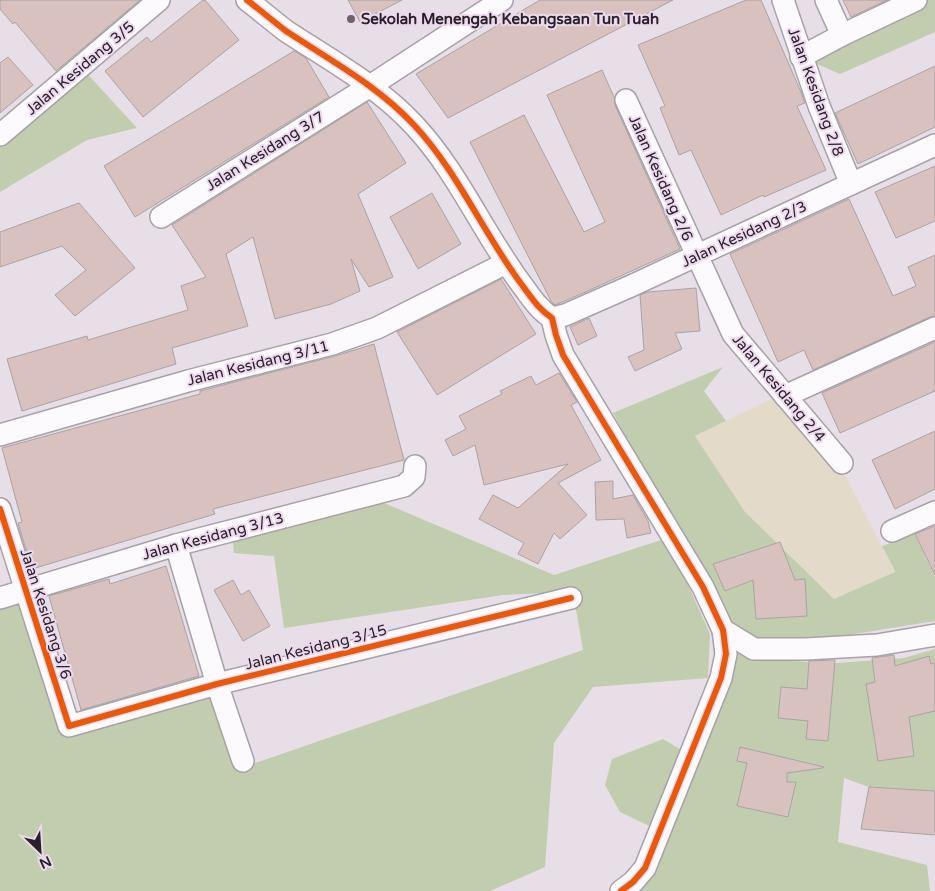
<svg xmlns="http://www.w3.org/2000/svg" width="935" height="891" font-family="'Varela Round',sans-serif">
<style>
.green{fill:#c1cdae}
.sand{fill:#e4daca}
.building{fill:#d8c1bf;stroke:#aba2a5}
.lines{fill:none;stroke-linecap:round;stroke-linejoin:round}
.street-casing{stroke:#a8a1a8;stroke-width:24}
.street{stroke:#fcfafc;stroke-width:21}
.cycleway-casing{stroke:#edd9ed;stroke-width:9}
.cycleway{stroke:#e8590c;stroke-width:6}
.poi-dot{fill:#6c636c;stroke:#edd9ed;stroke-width:2}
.labels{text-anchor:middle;stroke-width:4;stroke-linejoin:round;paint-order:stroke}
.poi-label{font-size:15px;font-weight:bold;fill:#292129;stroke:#edd9ed;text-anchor:start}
.street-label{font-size:15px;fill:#292129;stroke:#edd9ed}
</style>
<rect width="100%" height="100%" fill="#e8dee8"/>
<g class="green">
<polygon points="918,0 935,0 935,32 840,74 801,57"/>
<polygon points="81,67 137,128 87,140 0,192 0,128"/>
<polygon points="723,367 704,391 726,421 695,436 895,571 882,546 915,534 935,577 935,621 756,650 788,660 824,664 904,658 935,649 935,791 869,787 844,778 838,842 927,865 930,891 620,891 660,831 620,812 605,785 612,759 663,739 690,755 736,638 613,413"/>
<polygon points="377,500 554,575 667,538 710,634 708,678 593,687 554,743 545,867 490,891 0,891 0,605 17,600 65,730 209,697 238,769 583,650 573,592 503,595 284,628 274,556 234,553 232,532"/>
</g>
<polygon class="sand" points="771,399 846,477 895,572 834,599 745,512 695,436"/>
<g class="building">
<polygon points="0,0 140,0 56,71 15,22 13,24 0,9"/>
<polygon points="203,0 205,0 239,40 143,117 105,71 147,37 151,42"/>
<polygon points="348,0 402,0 360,22"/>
<polygon points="540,0 673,0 448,118 416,74"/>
<polygon points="746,0 761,0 801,92 805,103 797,106 826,170 764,197 763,195 721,215 691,150 679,155 660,108 665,106 638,45"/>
<polygon points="843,0 887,0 851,17"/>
<polygon points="294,51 306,58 329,97 135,217 104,166"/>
<polygon points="8,57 33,85 0,113 0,63"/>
<polygon points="935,66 935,127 858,164 835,113"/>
<polygon points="602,70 614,97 615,105 680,249 581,294 555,305 551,301 470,142 524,115 584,232 605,222 547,95"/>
<polygon points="367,102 406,163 358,194 393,277 369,287 351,259 360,291 331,304 275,319 253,237 226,254 248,326 172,348 176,364 22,411 7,359 87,336 88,340 188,310 181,286 206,277 172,225"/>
<polygon points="935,166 935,221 896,238 875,192"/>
<polygon points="432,193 461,244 418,269 390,217"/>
<polygon points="849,199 893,296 916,286 908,267 935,255 935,316 930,317 813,370 804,350 778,362 730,254"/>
<polygon points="79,203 135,268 75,316 55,295 86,270 62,246 0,267 0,232"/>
<polygon points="501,279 536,334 437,395 397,332"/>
<polygon points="696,288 700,331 675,333 682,349 635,371 628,357 644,350 640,295 648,292"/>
<polygon points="589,318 597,336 578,345 570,327"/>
<polygon points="935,342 935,391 840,433 822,393"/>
<polygon points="374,344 404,460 213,509 215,514 32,569 18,523 22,522 2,448 200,394 200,391 335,356"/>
<polygon points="559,373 577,402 571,405 601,460 558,483 587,515 560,539 554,533 538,564 518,554 524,543 479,519 493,495 518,508 568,464 484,485 475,445 453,456 445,440 466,429 459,416 502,394 500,391 531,376 536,385"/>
<polygon points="935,431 935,489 895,509 872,460"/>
<polygon points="613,481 613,499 633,495 648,521 651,533 627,538 624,519 596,520 595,482"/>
<polygon points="935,526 935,575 915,534"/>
<polygon points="780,542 795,580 805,579 807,616 756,619 753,580 725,591 713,564"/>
<polygon points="166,566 199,676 81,710 49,596 109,579 110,584"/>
<polygon points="233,580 241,595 249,590 270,626 243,641 214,590"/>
<polygon points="894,655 895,666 929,656 931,664 935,663 935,711 909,717 914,756 878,761 866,684 875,682 872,658"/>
<polygon points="835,660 828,741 806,739 808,721 778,718 781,687 807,689 809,661"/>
<polygon points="740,747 824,767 823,768 787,773 787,782 796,782 788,817 737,806 747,763 737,761"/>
<polygon points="869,787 935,791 935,835 861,829"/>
</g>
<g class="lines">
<g class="street-casing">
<g id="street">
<path d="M247,0c13,10 26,21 39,31 44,29 92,55 128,94 44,47 69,108 108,160 9,12 17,25 30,33l4,17 7,20 140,232 20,43 3,24 -5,24 -76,190 -12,14 -12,9"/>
<polyline points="783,0 819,106 851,184"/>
<polyline points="826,0 842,35"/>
<polyline points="801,57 842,35 916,0"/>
<polyline points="626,100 733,334 842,463"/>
<polyline points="0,135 159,0"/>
<polyline points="161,217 370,86 502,0"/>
<polyline points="552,318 565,315 631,286 935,145"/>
<polyline points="785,396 935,328"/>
<polyline points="0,435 188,381 332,344 377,328 506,263"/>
<polyline points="0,509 69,726 217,684 571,598"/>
<polyline points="892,531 935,512"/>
<polyline points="176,545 217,684 243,761"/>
<polyline points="0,598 176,545 404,486 414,477 415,466"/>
<polyline points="723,630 754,649 806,649 877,645 935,635"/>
</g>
</g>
<use href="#street" class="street"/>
<g class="cycleway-casing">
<g id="cycleway">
<path d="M247,0c13,10 26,21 39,31 44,29 92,55 128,94 44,47 69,108 108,160 9,12 17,25 30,33l4,17 7,20 140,232 20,43 3,24 -5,24 -76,190 -12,14 -12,9"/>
<polyline points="0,509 69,726 217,684 571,598"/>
</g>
</g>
<use href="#cycleway" class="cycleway"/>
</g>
<circle class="poi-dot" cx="351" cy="19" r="5"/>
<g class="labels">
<g class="poi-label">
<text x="361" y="24">Sekolah Menengah Kebangsaan Tun Tuah</text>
</g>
<g class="street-label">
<text transform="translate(80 68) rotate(-40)" y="5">Jalan Kesidang 3/5</text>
<text transform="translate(816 92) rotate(70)" y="5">Jalan Kesidang 2/8</text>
<text transform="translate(265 151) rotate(-32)" y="5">Jalan Kesidang 3/7</text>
<text transform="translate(661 178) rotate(66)" y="5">Jalan Kesidang 2/6</text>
<text transform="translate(744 234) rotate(-25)" y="5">Jalan Kesidang 2/3</text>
<text transform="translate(258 363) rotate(-14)" y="5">Jalan Kesidang 3/11</text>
<text transform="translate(779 388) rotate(50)" y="5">Jalan Kesidang 2/4</text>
<text transform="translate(213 536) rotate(-15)" y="5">Jalan Kesidang 3/13</text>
<text transform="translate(46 614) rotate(72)" y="5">Jalan Kesidang 3/6</text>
<text transform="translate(316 647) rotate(-14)" y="5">Jalan Kesidang 3/15</text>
</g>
</g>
<g transform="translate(40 851) rotate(155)" stroke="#edd9ed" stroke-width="4" paint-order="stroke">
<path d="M0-4L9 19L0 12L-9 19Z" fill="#292129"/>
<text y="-8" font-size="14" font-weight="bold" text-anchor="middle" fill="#292129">N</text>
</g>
</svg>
